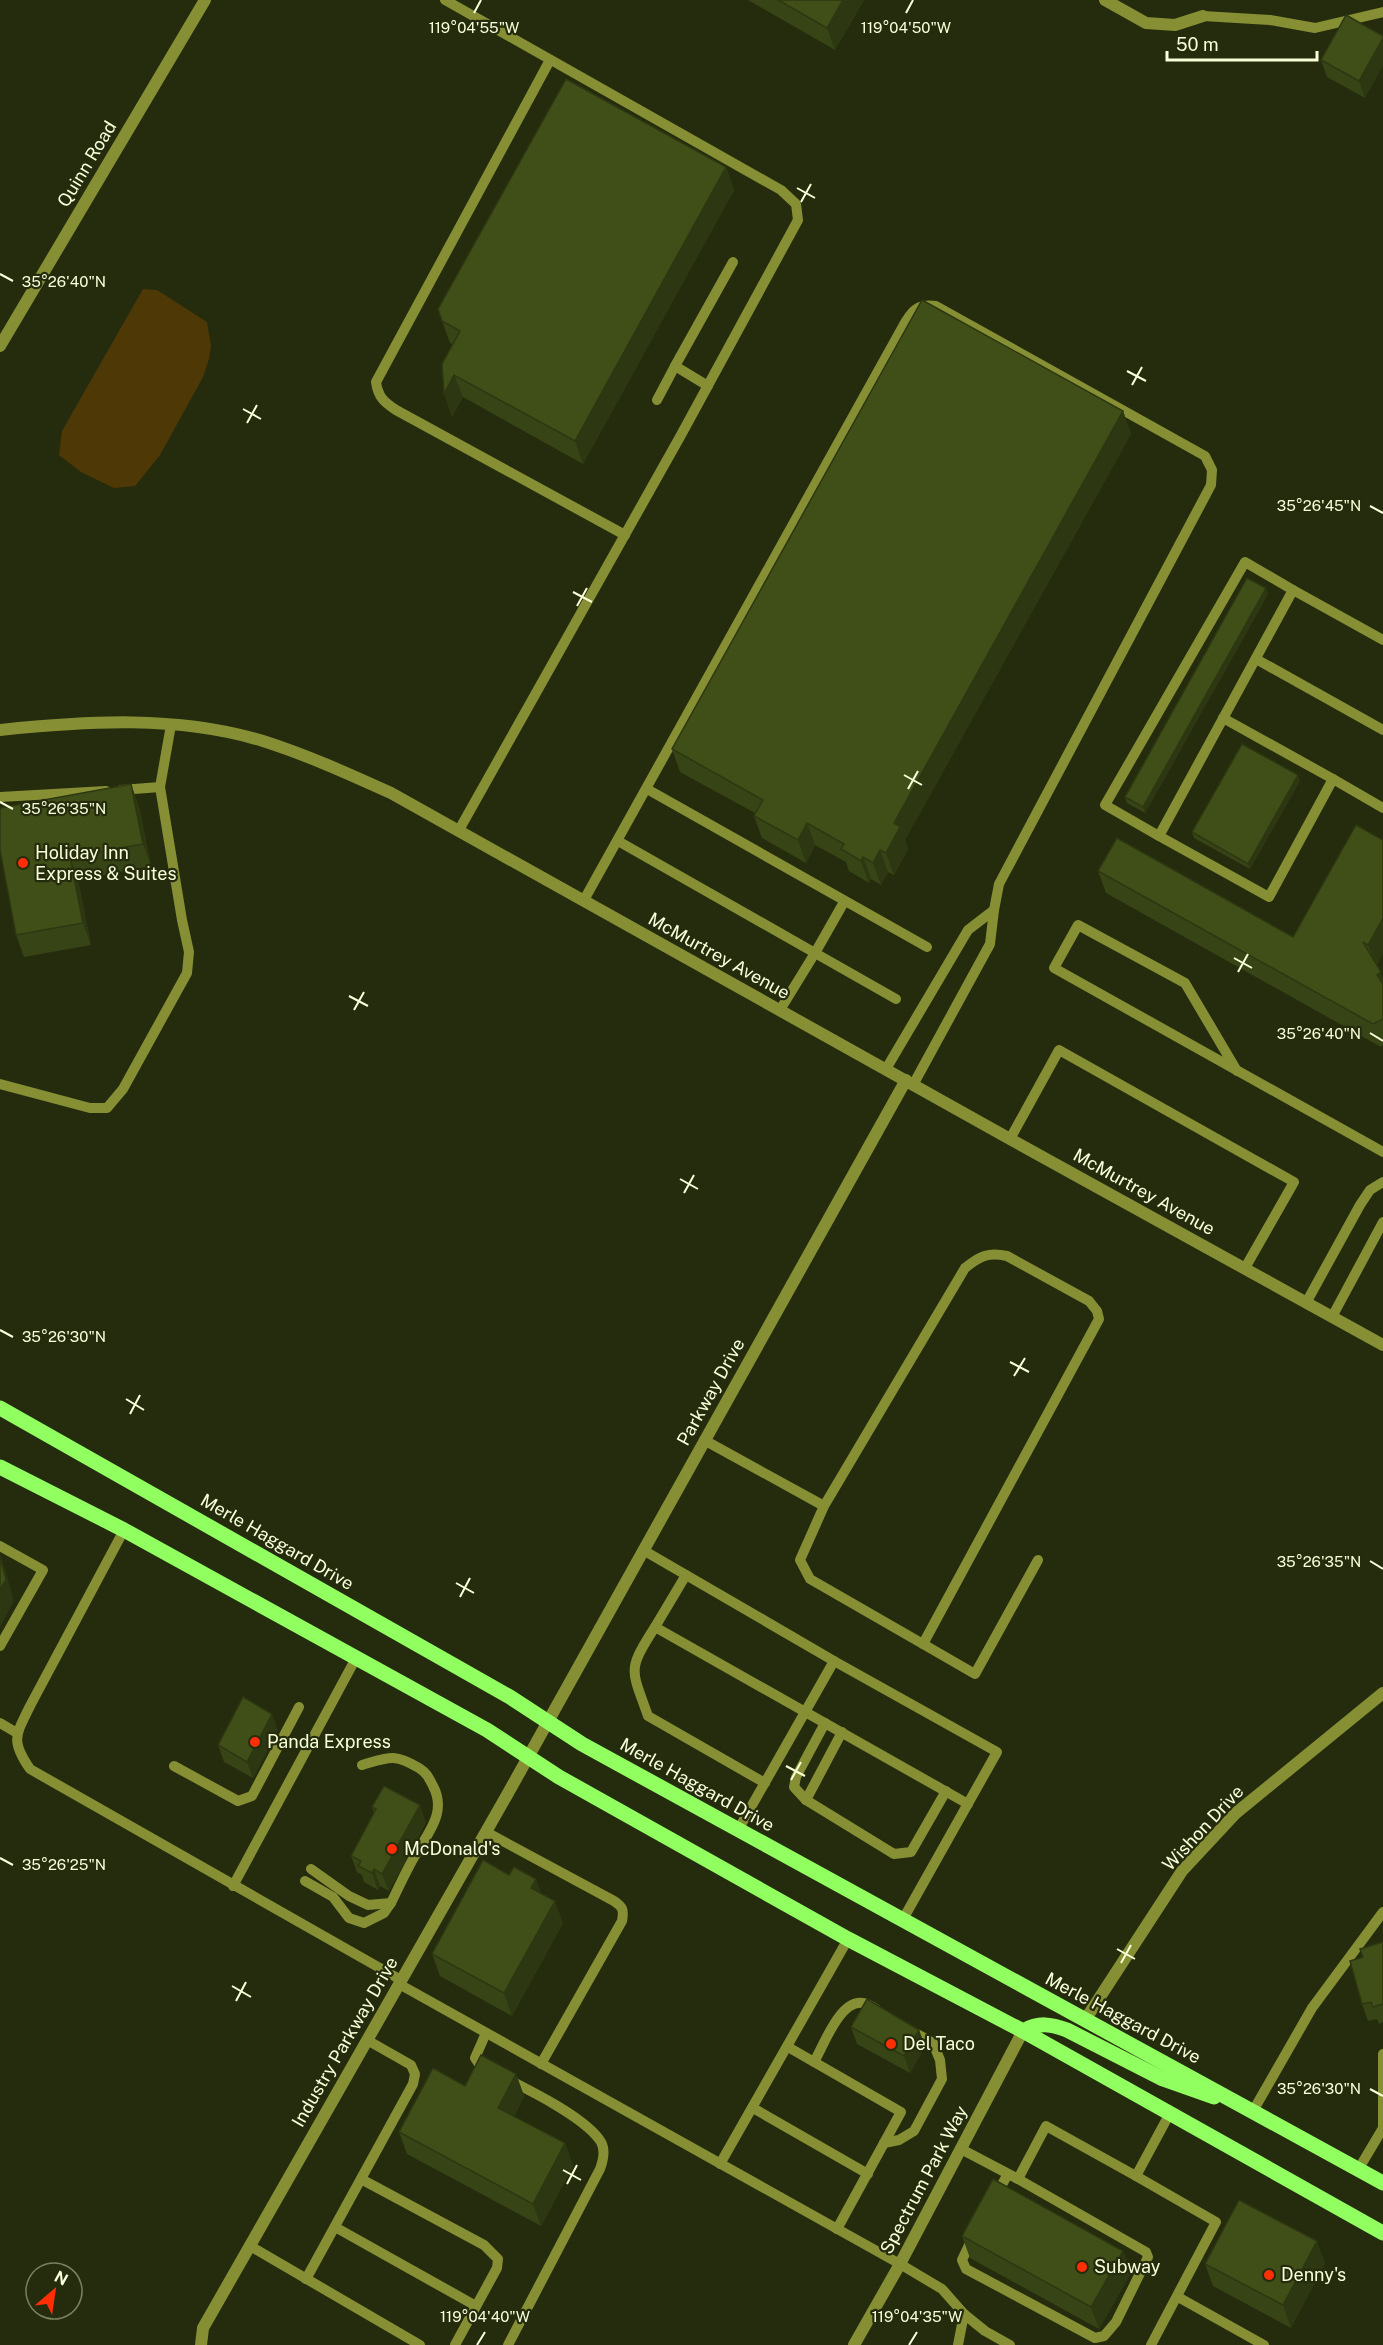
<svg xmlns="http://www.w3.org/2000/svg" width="1383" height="2345" font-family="'Public Sans',sans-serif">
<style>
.water{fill:#4e3805}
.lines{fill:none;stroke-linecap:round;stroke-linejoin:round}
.service{stroke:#868f34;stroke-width:10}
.minor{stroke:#868f34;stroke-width:12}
.primary{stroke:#91ff60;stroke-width:15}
.wall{fill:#374415}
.shaded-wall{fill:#2d3711}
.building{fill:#404f18;stroke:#2d3711;stroke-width:1.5}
.ticks{fill:none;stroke:#f8ffd9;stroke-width:2}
.poi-dot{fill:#ff2e05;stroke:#252c0e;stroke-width:2}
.labels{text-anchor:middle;stroke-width:4.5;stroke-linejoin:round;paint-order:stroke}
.street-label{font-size:18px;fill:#f8ffd9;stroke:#252c0e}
.poi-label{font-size:18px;fill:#f8ffd9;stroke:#252c0e;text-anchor:start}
.ticks-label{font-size:15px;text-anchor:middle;fill:#f8ffd9;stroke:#252c0e;stroke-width:4.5;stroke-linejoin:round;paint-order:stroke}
</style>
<rect width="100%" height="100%" fill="#252c0e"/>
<polygon class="water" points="143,289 157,290 207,322 211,346 209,359 203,377 160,455 135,486 114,488 81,472 59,455 62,431"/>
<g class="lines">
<g class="service">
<polyline points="445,0 781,190 796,204 798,220 681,435 459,830"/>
<polyline points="1203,16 1270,20 1315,28 1383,12"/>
<path d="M550,60l-174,322c2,15 8,20 20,28l229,125"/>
<polyline points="708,386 675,366 733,262"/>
<polyline points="657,400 675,366"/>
<polyline points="1383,640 1293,590 1159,836 1269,897 1333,779 1383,808"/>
<polyline points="1256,659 1383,730"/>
<polyline points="1223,718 1333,779"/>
<polyline points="647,789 927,947"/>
<polyline points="121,790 160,787"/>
<polyline points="0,797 106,791"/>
<polyline points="1159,836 1105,805 1245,562 1293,590"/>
<polyline points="618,841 815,953 780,1010"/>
<path d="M584,900l322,-579c8,-13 14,-17 30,-15l269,150 7,14 -1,15 -212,399 -5,26"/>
<polyline points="844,902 815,953 896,999"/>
<polyline points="886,1069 968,930 994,910 990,944 913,1085"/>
<polyline points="1237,1071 1185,983 1078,925 1054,968 1383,1152"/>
<polyline points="0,1084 90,1108 107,1108 123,1089 187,973 189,952 182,920 160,787 171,725"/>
<polyline points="1010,1139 1059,1050 1294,1182 1245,1268"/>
<polyline points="1306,1303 1360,1205 1370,1190 1383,1182"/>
<polyline points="1332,1317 1383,1222"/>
<path d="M704,1440l120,66 -24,54 10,19 113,65 176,-325 -2,-8 -8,-10 -82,-45c-19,-4 -27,0 -42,12l-141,238"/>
<path d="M124,1530l-94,176c-14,29 -20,34 0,63l371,211"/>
<polyline points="0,1546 43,1570 0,1646"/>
<polyline points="643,1550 834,1661"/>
<polyline points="686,1575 655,1627 968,1804"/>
<path d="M655,1627c-28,44 -24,41 -7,89l117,67"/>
<polyline points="923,1644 975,1674 1038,1560"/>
<polyline points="0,1723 17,1733"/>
<polyline points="825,1723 796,1777 794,1787 806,1800 894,1854 911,1852 946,1791"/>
<polyline points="174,1766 238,1801 252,1796 299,1707"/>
<polyline points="806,1800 842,1732"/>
<polyline points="738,1830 834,1661 997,1752 902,1921"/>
<path d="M486,1832l128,69c9,6 10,9 8,20l-81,143"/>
<path d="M311,1869l38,27 19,9 23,-2c9,-18 17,-37 28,-54 12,-20 27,-39 14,-63 -4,-8 -6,-13 -14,-18 -25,-15 -30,-11 -57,-3"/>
<polyline points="305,1881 333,1897 349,1918 364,1923 384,1913 391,1903"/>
<polyline points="233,1886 356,1658"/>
<polyline points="399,1984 900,2264 942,2289 964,2314 985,2331 1010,2345"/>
<polyline points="486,2033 475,2058 479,2064 489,2070"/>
<polyline points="788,2047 901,2112 837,2229"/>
<path d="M814,2062c10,-17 26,-63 49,-59 4,0 9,4 13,6"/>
<polyline points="753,2108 868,2174"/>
<polyline points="1253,2111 1312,2008 1383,1912"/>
<polyline points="884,2143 899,2140 914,2131 942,2079 940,2060 933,2043 910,2030"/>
<polyline points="961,2149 1018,2179 1046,2126 1136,2176 1170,2113"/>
<polyline points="720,2164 848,1939"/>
<polyline points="1358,2170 1383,2128 1383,2054"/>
<polyline points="1136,2176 1216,2222 1151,2345"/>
<polyline points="361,2179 484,2245 498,2259 497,2268 455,2345"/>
<polyline points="996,2195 1008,2174"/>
<polyline points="335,2227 476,2306"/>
<polyline points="973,2237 962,2260 966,2269 1095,2338 1104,2336 1116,2322 1148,2257 1146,2252 1018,2179"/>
<polyline points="250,2246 420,2345"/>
<polyline points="306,2279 413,2084 415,2074 411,2065 367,2040"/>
<polyline points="1178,2297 1264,2345"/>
<path d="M508,2345l92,-176c3,-8 6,-18 1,-27 -14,-23 -68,-50 -92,-62"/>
<polyline points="958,2345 964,2314"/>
</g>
<g class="minor">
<polyline points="1105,0 1146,23 1175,25 1203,16"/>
<polyline points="0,346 205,0"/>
<path d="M0,730c87,-9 178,-15 263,11 44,14 86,33 128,52l619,346 373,206"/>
<polyline points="1085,2020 1182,1871 1236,1813 1383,1693"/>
<polyline points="201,2345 203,2328 507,1795 906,1080"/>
<polyline points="854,2345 900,2264 1023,2031"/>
</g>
<g class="primary">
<polyline points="0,1408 510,1697 582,1744 1383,2183"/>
<polyline points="0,1467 124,1530 487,1730 559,1777 848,1939 1023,2031 1383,2233"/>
<path d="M1023,2031c16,-9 28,-7 44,-1l96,49 51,18"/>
</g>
</g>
<g class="wall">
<polygon points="748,0 864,0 835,50"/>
<polygon points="1346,15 1365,98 1327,77 1321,60"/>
<polygon points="726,167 734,190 583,464 463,397 452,417 453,344 450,343 438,309"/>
<polygon points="1123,411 1131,434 905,840 908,849 894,875 888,872 881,885 871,879 869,883 849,871 846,862 815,845 806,863 762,838 754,816 755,813 680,772 672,749"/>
<polygon points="1266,588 1268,594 1145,813 1127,803 1125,797"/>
<polygon points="1300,781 1250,869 1194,838 1192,832"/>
<polygon points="139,806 151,866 78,880 91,945 24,957 16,935 0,850"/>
<polygon points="1383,840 1377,966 1383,979 1383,1045 1381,1047 1106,893 1098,871 1293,937"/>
<polygon points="278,1730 253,1778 224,1762 218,1745"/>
<polygon points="372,1807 426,1822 389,1891 380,1886 378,1890 364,1882 362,1875 357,1872 351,1856 374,1813"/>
<polygon points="541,1893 563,1923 512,2016 440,1976 432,1954"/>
<polygon points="1383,1942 1383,2022 1379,2024 1377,2019 1368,2021 1362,2004 1362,1957"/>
<polygon points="851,2027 919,2030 925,2047 910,2073 857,2044"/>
<polygon points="516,2074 524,2096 514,2116 565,2143 573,2166 541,2226 407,2154 399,2132 465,2086"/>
<polygon points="962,2236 1123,2251 1131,2273 1099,2329 970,2258"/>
<polygon points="1325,2263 1291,2328 1213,2286 1205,2264"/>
</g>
<g class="shaded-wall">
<polygon points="843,0 864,0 835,50 827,28"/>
<polygon points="1383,38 1383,66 1365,98 1359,81"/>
<polygon points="726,167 734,190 583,464 575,441"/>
<polygon points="454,375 463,397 452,417 444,394"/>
<polygon points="1123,411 1131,434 905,840 908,849 894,875 886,853 894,823"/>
<polygon points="1266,588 1268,594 1145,813 1143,807"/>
<polygon points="1298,775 1300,781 1250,869 1248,864"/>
<polygon points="131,784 139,806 151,866 143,844"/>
<polygon points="807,823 815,845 806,863 798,840"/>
<polygon points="880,850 888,872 881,885 873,863"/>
<polygon points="70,857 78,880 91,945 83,923"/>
<polygon points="863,857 871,879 869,883 861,861"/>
<polygon points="1383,918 1383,954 1376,967 1368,945"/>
<polygon points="1381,972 1383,979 1383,992 1377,975"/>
<polygon points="0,1554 4,1566 14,1601 0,1627"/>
<polygon points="272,1714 278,1730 253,1778 247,1762"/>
<polygon points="420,1805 426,1822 389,1891 382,1874"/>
<polygon points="374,1869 380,1886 378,1890 372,1873"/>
<polygon points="536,1879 544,1901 531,1888"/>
<polygon points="555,1901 563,1923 512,2016 504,1993"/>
<polygon points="919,2030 925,2047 910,2073 904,2056"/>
<polygon points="516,2074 524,2096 506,2130 498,2108"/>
<polygon points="565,2143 573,2166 541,2226 533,2204"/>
<polygon points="1317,2241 1325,2263 1291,2328 1283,2305"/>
<polygon points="1123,2251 1131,2273 1099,2329 1091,2307"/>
</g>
<g class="building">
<polygon points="778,0 843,0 827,28"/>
<polygon points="1346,15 1383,36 1383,38 1359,81 1321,60"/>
<polygon points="566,79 726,167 575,441 454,375 444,394 442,364 460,331 442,321 438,309"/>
<polygon points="922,300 1123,411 894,823 900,827 886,853 880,850 873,863 863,857 861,861 841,849 844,844 807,823 798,840 754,816 763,800 672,749"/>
<polygon points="1247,578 1266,588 1143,807 1125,797"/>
<polygon points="1242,744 1298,775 1248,864 1192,832"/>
<polygon points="131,784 143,844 70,857 83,923 16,935 0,850 0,808"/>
<polygon points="1356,825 1383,840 1383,918 1368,945 1363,942 1381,972 1377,975 1383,984 1383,1019 1373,1024 1098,871 1117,838 1293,937"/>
<polygon points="0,1558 6,1579 0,1590"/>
<polygon points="243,1697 272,1714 247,1762 218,1745"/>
<polygon points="384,1786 420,1805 382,1874 374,1869 372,1873 358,1866 361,1861 351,1856 376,1809 372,1807"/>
<polygon points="483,1860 509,1875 514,1867 536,1879 531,1888 555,1901 504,1993 432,1954"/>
<polygon points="1383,1942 1383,2004 1373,2007 1371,2002 1362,2004 1350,1961 1363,1957 1360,1949"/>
<polygon points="867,1999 919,2030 904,2056 851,2027"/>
<polygon points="481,2055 516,2074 498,2108 565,2143 533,2204 399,2132 433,2068 465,2086"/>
<polygon points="993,2179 1123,2251 1091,2307 962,2236"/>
<polygon points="1239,2200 1317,2241 1283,2305 1205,2264"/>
</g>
<path class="ticks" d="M474,13l7,-13M906,13l7,-13M797,188l18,10M801,202l10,-18M0,274l13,7M1127,371l19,10M1132,385l10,-18M243,409l18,10M247,423l10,-18M1370,506l13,7M573,592l19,10M577,606l10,-18M904,775l18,10M908,789l10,-18M0,802l13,7M1234,958l18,10M1238,972l10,-18M349,996l19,10M354,1010l10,-18M1370,1033l13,8M680,1179l18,10M684,1193l10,-18M0,1330l13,7M1010,1362l19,10M1014,1376l11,-18M126,1399l18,11M130,1414l10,-19M1370,1561l13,8M456,1583l18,10M460,1597l10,-19M786,1766l19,10M791,1780l10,-18M0,1858l13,7M1117,1949l18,10M1121,1963l10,-18M232,1986l19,11M236,2001l10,-19M1370,2089l13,7M563,2170l18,10M567,2184l10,-19M477,2345l8,-13M909,2345l8,-13"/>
<g class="poi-dot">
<circle cx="23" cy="863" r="6"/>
<circle cx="255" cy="1742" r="6"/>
<circle cx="392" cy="1849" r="6"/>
<circle cx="891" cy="2044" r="6"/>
<circle cx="1082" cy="2267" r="6"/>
<circle cx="1269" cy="2275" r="6"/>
</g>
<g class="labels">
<g class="street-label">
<text transform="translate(87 164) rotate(-59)" y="6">Quinn Road</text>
<text transform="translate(719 956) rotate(29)" y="6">McMurtrey Avenue</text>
<text transform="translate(1144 1192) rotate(29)" y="6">McMurtrey Avenue</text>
<text transform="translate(711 1392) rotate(-61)" y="6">Parkway Drive</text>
<text transform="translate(277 1542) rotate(30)" y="6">Merle Haggard Drive</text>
<text transform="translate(697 1785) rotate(29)" y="6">Merle Haggard Drive</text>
<text transform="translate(1203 1828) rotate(-47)" y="6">Wishon Drive</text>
<text transform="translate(1123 2018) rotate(28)" y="6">Merle Haggard Drive</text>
<text transform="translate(345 2042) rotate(-60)" y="6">Industry Parkway Drive</text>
<text transform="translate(924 2180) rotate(-62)" y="6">Spectrum Park Way</text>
</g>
<g class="poi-label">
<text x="35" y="859">Holiday Inn<tspan x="35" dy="21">Express &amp; Suites</tspan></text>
<text x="267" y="1748">Panda Express</text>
<text x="404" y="1855">McDonald's</text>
<text x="903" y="2050">Del Taco</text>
<text x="1094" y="2273">Subway</text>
<text x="1281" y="2281">Denny's</text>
</g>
</g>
<g class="ticks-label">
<text x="474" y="33">119°04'55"W</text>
<text x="906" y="33">119°04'50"W</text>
<text x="64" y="287">35°26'40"N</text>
<text x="1319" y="511">35°26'45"N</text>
<text x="64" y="814">35°26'35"N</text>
<text x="1319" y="1039">35°26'40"N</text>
<text x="64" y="1342">35°26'30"N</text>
<text x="1319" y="1567">35°26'35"N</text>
<text x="64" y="1870">35°26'25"N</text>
<text x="1319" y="2094">35°26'30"N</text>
<text x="485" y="2322">119°04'40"W</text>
<text x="917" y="2322">119°04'35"W</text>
</g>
<g transform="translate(54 2291) rotate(29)"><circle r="28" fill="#252c0e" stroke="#79805f" stroke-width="1.5"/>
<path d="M0-4.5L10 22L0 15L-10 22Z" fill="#ff2e05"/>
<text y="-9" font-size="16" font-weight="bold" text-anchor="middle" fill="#f8ffd9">N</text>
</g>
<path d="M1167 51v9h150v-9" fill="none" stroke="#f8ffd9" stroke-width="3"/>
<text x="1176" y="51" font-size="18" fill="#f8ffd9" stroke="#252c0e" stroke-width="4.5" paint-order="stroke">50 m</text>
</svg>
